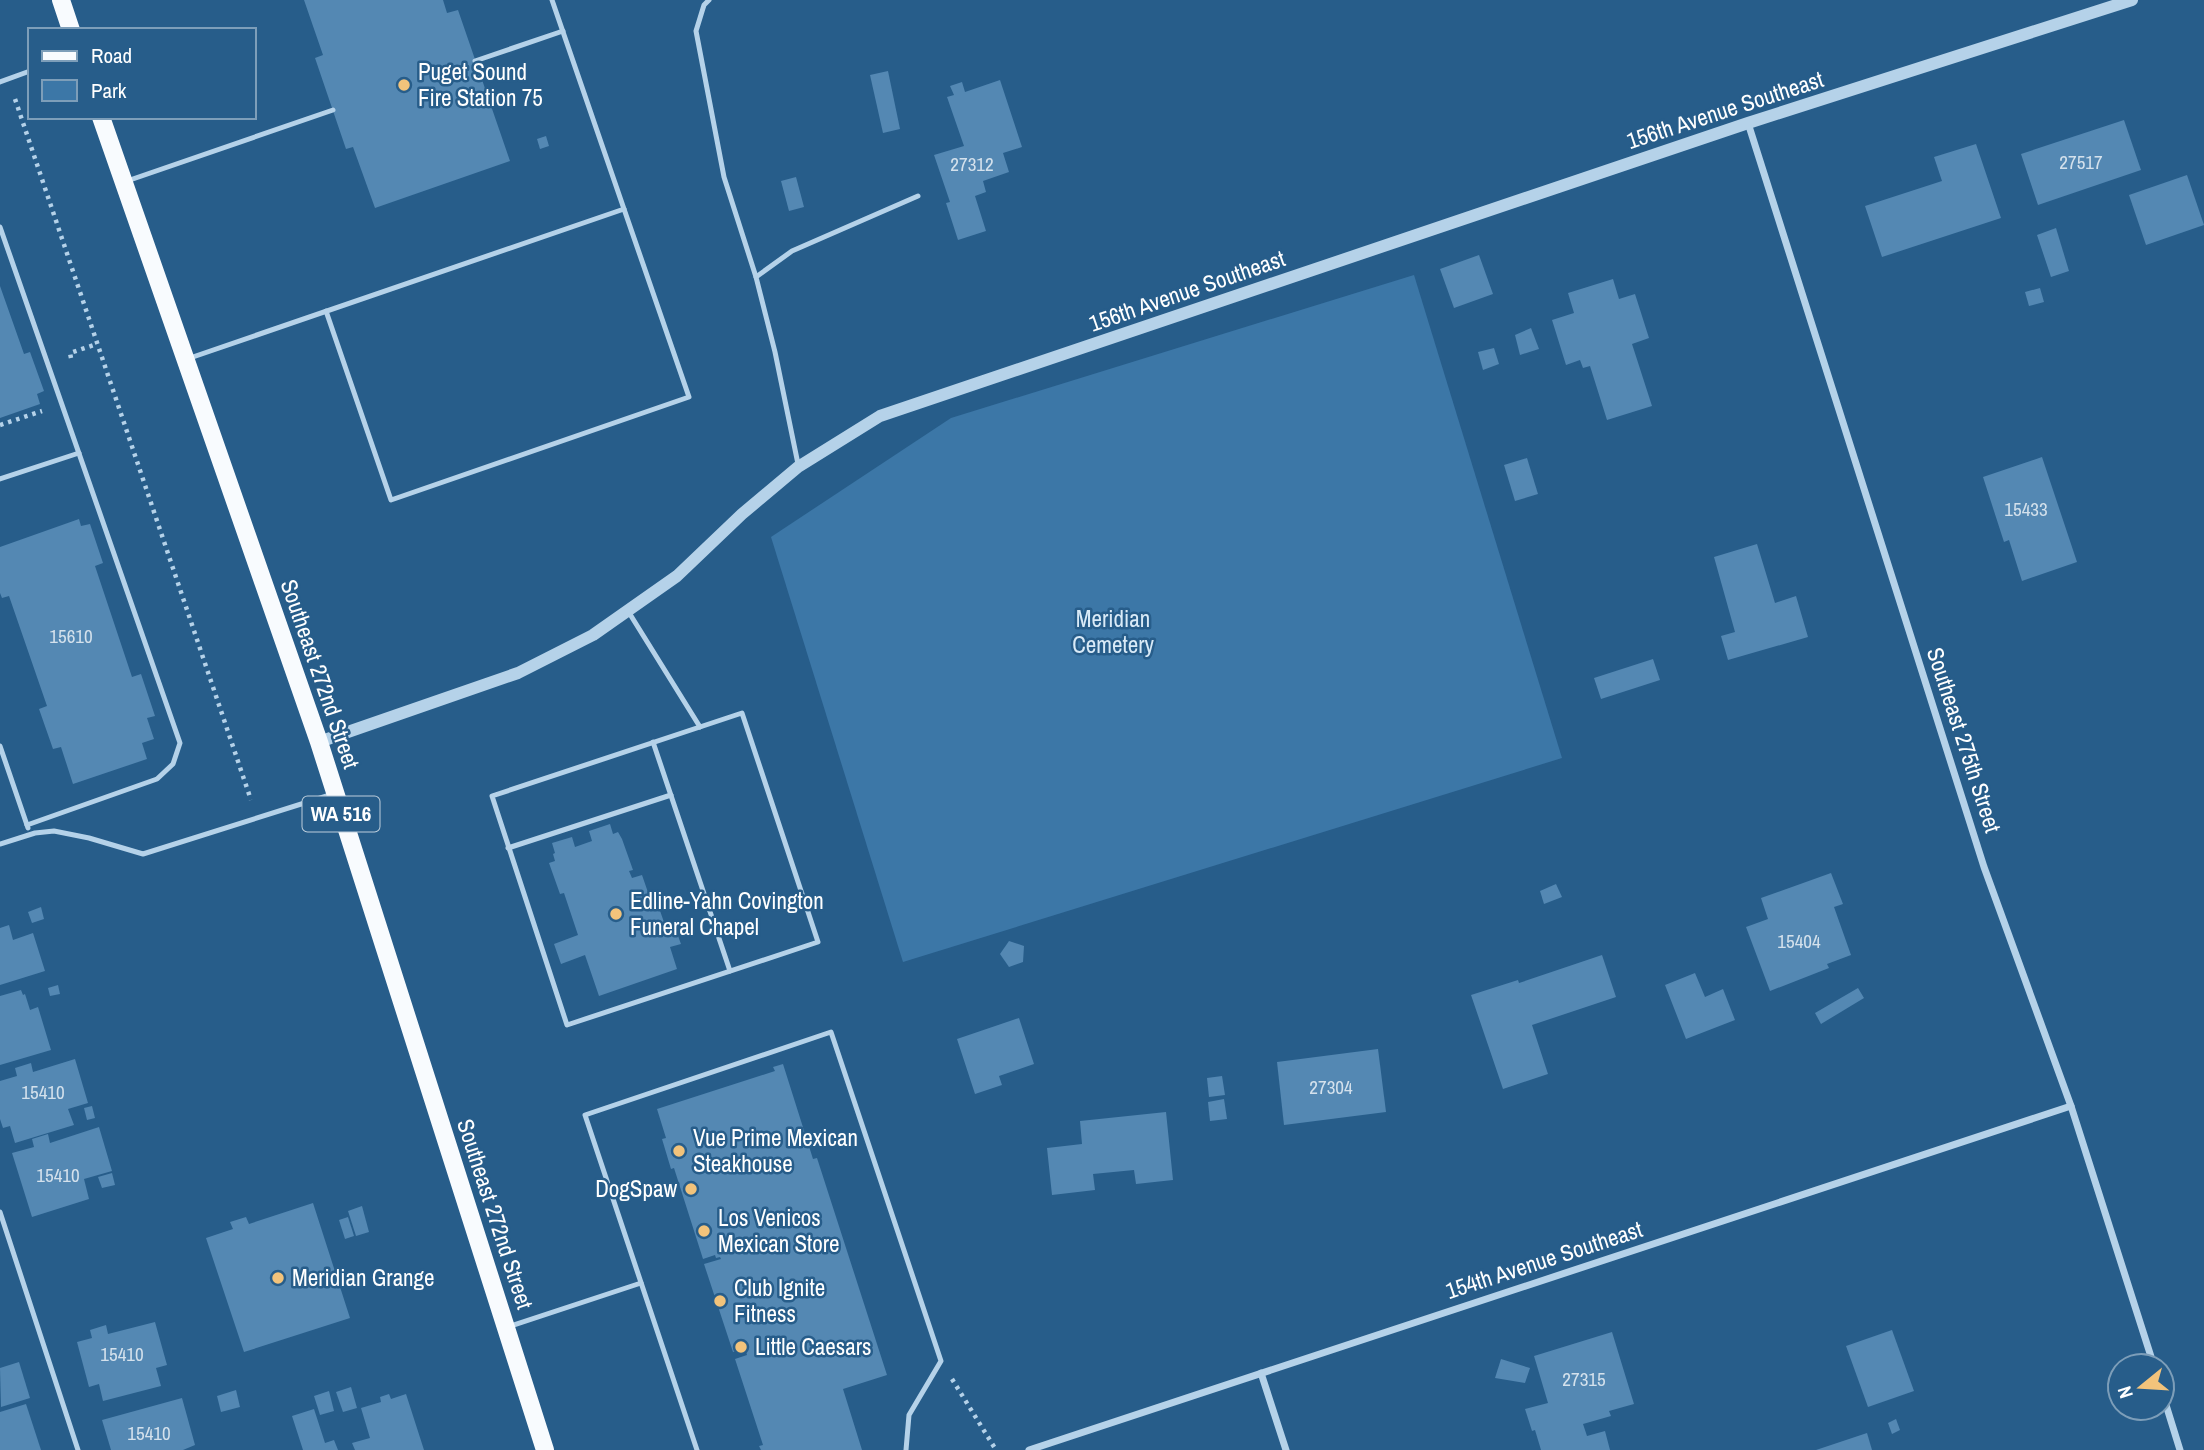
<svg xmlns="http://www.w3.org/2000/svg" width="2204" height="1450" font-family="'Archivo Narrow',sans-serif">
<style>
.green{fill:#3c77a7}
.building{fill:#5488b3}
.lines{fill:none;stroke-linecap:round;stroke-linejoin:round}
.path{stroke:#b5d2e9;stroke-width:4.5;stroke-dasharray:3.5 5;stroke-linecap:butt}
.service{stroke:#b5d2e9;stroke-width:5}
.minor{stroke:#b5d2e9;stroke-width:7}
.tertiary{stroke:#b5d2e9;stroke-width:12}
.primary{stroke:#f8fbfe;stroke-width:18}
.poi-dot{fill:#f2c37b;stroke:#275d8a;stroke-width:2.5}
.labels{text-anchor:middle;stroke-width:5;stroke-linejoin:round;paint-order:stroke}
.number-label{font-size:19px;fill:#d4e1ec}
.shield{fill:#275d8a;stroke:#becedc;stroke-width:2}
.shield-label{font-size:21px;font-weight:bold;fill:#fff}
.poi-label{font-size:23px;fill:#fff;stroke:#275d8a;text-anchor:start}
.street-label{font-size:23px;fill:#fff;stroke:#275d8a}
.park-label{font-size:23px;fill:#d9eaf7;stroke:#275d8a}
</style>
<rect width="100%" height="100%" fill="#275d8a"/>
<polygon class="green" points="1414,275 1562,758 903,962 771,537 951,418"/>
<g class="building">
<polygon points="304,0 443,0 447,13 458,10 510,161 375,208 353,147 346,149 315,58 323,55"/>
<polygon points="888,71 900,129 883,133 870,75"/>
<polygon points="1000,80 1022,147 1003,153 1009,172 983,181 986,192 975,196 986,231 958,240 946,203 950,202 934,155 964,146 947,97 954,95 950,86 962,82 965,92"/>
<polygon points="2124,120 2141,170 2038,205 2021,154"/>
<polygon points="546,136 549,146 540,149 537,139"/>
<polygon points="1976,144 2001,218 1882,257 1865,206 1942,181 1934,157"/>
<polygon points="2187,175 2204,225 2146,245 2129,195"/>
<polygon points="796,177 804,207 789,211 781,181"/>
<polygon points="2056,228 2069,271 2051,277 2037,235"/>
<polygon points="1479,255 1493,294 1454,308 1440,269"/>
<polygon points="1613,279 1619,299 1635,294 1649,338 1632,344 1652,406 1607,420 1590,366 1583,368 1580,360 1566,365 1552,320 1574,313 1568,293"/>
<polygon points="0,286 24,354 30,352 44,391 37,394 40,404 0,418"/>
<polygon points="2040,288 2044,302 2029,306 2025,292"/>
<polygon points="1531,328 1539,349 1520,355 1515,335"/>
<polygon points="1494,348 1499,364 1483,370 1478,352"/>
<polygon points="2042,457 2077,562 2022,581 2009,540 2004,542 1983,477"/>
<polygon points="1527,458 1538,494 1515,501 1504,465"/>
<polygon points="79,519 81,526 90,524 103,563 95,566 132,677 141,674 155,716 147,718 154,739 142,743 147,759 73,784 61,747 53,749 39,709 47,706 9,596 2,598 0,593 0,547"/>
<polygon points="1757,544 1775,603 1796,596 1808,637 1728,660 1721,636 1735,632 1714,557"/>
<polygon points="1653,659 1660,680 1601,699 1594,678"/>
<polygon points="610,824 613,834 618,832 622,839 633,870 629,871 632,878 642,875 652,904 657,902 666,928 674,925 681,944 670,947 677,969 599,996 585,955 561,964 554,944 578,935 564,893 560,894 549,863 555,861 553,854 555,853 552,843 572,837 575,847 592,841 589,831"/>
<polygon points="1831,873 1843,904 1834,907 1851,955 1827,964 1829,968 1770,991 1746,927 1768,919 1761,898"/>
<polygon points="1556,884 1562,897 1544,904 1540,891"/>
<polygon points="41,907 44,919 32,923 28,912"/>
<polygon points="9,925 13,940 33,933 45,971 0,985 0,928"/>
<polygon points="1009,941 1024,946 1023,962 1009,967 1000,954"/>
<polygon points="1602,955 1616,997 1532,1025 1548,1074 1503,1089 1471,995 1518,980 1519,983"/>
<polygon points="1695,973 1705,997 1723,989 1735,1020 1686,1039 1665,985"/>
<polygon points="58,985 60,994 50,996 48,988"/>
<polygon points="1858,988 1864,998 1821,1024 1815,1013"/>
<polygon points="21,990 23,995 25,994 30,1010 38,1007 51,1050 0,1065 0,996"/>
<polygon points="1019,1018 1034,1064 999,1076 1002,1085 975,1094 957,1039"/>
<polygon points="1378,1049 1386,1112 1284,1125 1277,1062"/>
<polygon points="75,1059 88,1103 68,1109 74,1125 15,1143 10,1126 3,1128 0,1119 0,1081 17,1076 15,1068 31,1063 33,1072"/>
<polygon points="783,1064 813,1159 817,1158 887,1375 843,1389 862,1450 761,1450 759,1446 763,1445 735,1359 747,1355 745,1348 733,1352 704,1264 721,1259 720,1257 716,1258 715,1255 703,1259 674,1168 671,1169 662,1139 666,1138 657,1109 775,1071 773,1067"/>
<polygon points="1222,1076 1225,1095 1209,1097 1207,1078"/>
<polygon points="1224,1099 1227,1119 1210,1121 1208,1102"/>
<polygon points="92,1106 95,1118 87,1120 84,1108"/>
<polygon points="1166,1112 1173,1180 1136,1184 1134,1170 1093,1174 1095,1190 1052,1195 1047,1148 1082,1144 1080,1121"/>
<polygon points="99,1127 112,1171 84,1179 89,1199 32,1217 12,1153 34,1147 32,1139 48,1134 50,1143"/>
<polygon points="112,1173 115,1185 102,1188 98,1177"/>
<polygon points="313,1203 350,1318 244,1352 206,1238 233,1229 230,1222 246,1217 249,1224"/>
<polygon points="362,1206 369,1232 356,1236 348,1211"/>
<polygon points="348,1217 354,1236 345,1239 339,1220"/>
<polygon points="155,1322 167,1365 156,1368 161,1386 103,1401 99,1384 89,1387 77,1342 92,1338 90,1330 106,1325 108,1334"/>
<polygon points="1892,1330 1914,1391 1868,1407 1846,1346"/>
<polygon points="1612,1332 1634,1404 1609,1411 1611,1416 1583,1424 1587,1436 1605,1431 1610,1450 1541,1450 1535,1430 1532,1431 1525,1409 1548,1403 1534,1356"/>
<polygon points="1501,1359 1530,1368 1525,1383 1495,1378"/>
<polygon points="19,1362 30,1398 1,1407 0,1368"/>
<polygon points="351,1387 357,1408 343,1412 336,1392"/>
<polygon points="236,1390 240,1407 221,1412 217,1396"/>
<polygon points="329,1391 334,1411 320,1415 314,1396"/>
<polygon points="389,1394 391,1399 406,1394 424,1450 355,1450 352,1443 370,1438 361,1408 381,1402 380,1397"/>
<polygon points="182,1398 195,1445 183,1450 111,1450 102,1420"/>
<polygon points="26,1404 41,1450 0,1450 0,1412"/>
<polygon points="314,1409 325,1443 334,1440 338,1450 303,1450 292,1416"/>
<polygon points="1896,1419 1900,1430 1892,1434 1888,1423"/>
<polygon points="1867,1433 1872,1450 1816,1450"/>
</g>
<g class="lines">
<g class="path">
<polyline points="15,99 251,800"/>
<polyline points="71,358 70,353 97,344"/>
<polyline points="0,425 42,411"/>
<polyline points="952,1379 996,1450"/>
</g>
<g class="service">
<polyline points="709,0 704,5 696,31 724,177 756,277"/>
<polyline points="475,61 563,31"/>
<polyline points="0,82 30,71"/>
<polyline points="127,181 333,110"/>
<polyline points="0,227 180,743 173,764 157,779 27,825"/>
<polyline points="326,311 391,500 689,397 624,209"/>
<polyline points="187,359 624,209 552,0"/>
<polyline points="798,464 775,352 756,277 792,251 918,196"/>
<polyline points="0,479 79,453"/>
<polyline points="628,611 700,727"/>
<polygon points="742,713 818,942 567,1025 492,796"/>
<polyline points="653,742 730,971"/>
<polyline points="0,746 28,828"/>
<polyline points="0,844 35,833 54,831 89,838 143,854 333,794"/>
<polyline points="508,848 671,795"/>
<polyline points="0,1212 78,1450"/>
<polyline points="508,1327 641,1283"/>
<polyline points="697,1450 585,1115 831,1032 941,1361 909,1415 906,1450"/>
</g>
<g class="minor">
<polyline points="1748,123 1984,867 2071,1106 2154,1366"/>
<polyline points="1261,1373 1286,1450"/>
<polyline points="2162,1392 2180,1450"/>
<polyline points="1029,1450 2071,1106"/>
</g>
<polyline class="tertiary" points="319,742 518,673 593,635 677,576 742,514 798,467 880,416 1748,123 2132,0"/>
<g class="primary">
<polyline points="61,0 71,30"/>
<polyline points="101,117 319,742 545,1450"/>
</g>
</g>
<g class="poi-dot">
<circle cx="404" cy="85" r="7"/>
<circle cx="616" cy="914" r="7"/>
<circle cx="679" cy="1151" r="7"/>
<circle cx="691" cy="1189" r="7"/>
<circle cx="704" cy="1231" r="7"/>
<circle cx="278" cy="1278" r="7"/>
<circle cx="720" cy="1301" r="7"/>
<circle cx="741" cy="1347" r="7"/>
</g>
<g class="labels">
<g class="number-label">
<text x="2081" y="169">27517</text>
<text x="972" y="171">27312</text>
<text x="2026" y="516">15433</text>
<text x="71" y="643">15610</text>
<text x="1799" y="948">15404</text>
<text x="1331" y="1094">27304</text>
<text x="43" y="1099">15410</text>
<text x="58" y="1182">15410</text>
<text x="122" y="1361">15410</text>
<text x="1584" y="1386">27315</text>
<text x="149" y="1440">15410</text>
</g>
<rect class="shield" x="302.5" y="796.5" width="77" height="35" rx="5"/>
<g class="shield-label">
<text x="341" y="821">WA 516</text>
</g>
<g class="poi-label">
<text x="418" y="80">Puget Sound<tspan x="418" dy="26">Fire Station 75</tspan></text>
<text x="630" y="909">Edline-Yahn Covington<tspan x="630" dy="26">Funeral Chapel</tspan></text>
<text x="693" y="1146">Vue Prime Mexican<tspan x="693" dy="26">Steakhouse</tspan></text>
<text x="677" y="1197" text-anchor="end">DogSpaw</text>
<text x="718" y="1226">Los Venicos<tspan x="718" dy="26">Mexican Store</tspan></text>
<text x="292" y="1286">Meridian Grange</text>
<text x="734" y="1296">Club Ignite<tspan x="734" dy="26">Fitness</tspan></text>
<text x="755" y="1355">Little Caesars</text>
</g>
<g class="street-label">
<text transform="translate(1725 110) rotate(-18)" y="8">156th Avenue Southeast</text>
<text transform="translate(1187 291) rotate(-19)" y="8">156th Avenue Southeast</text>
<text transform="translate(320 674) rotate(71)" y="8">Southeast 272nd Street</text>
<text transform="translate(1964 740) rotate(72)" y="8">Southeast 275th Street</text>
<text transform="translate(495 1214) rotate(72)" y="8">Southeast 272nd Street</text>
<text transform="translate(1544 1260) rotate(-18)" y="8">154th Avenue Southeast</text>
</g>
<g class="park-label">
<text x="1113" y="627">Meridian<tspan x="1113" dy="26">Cemetery</tspan></text>
</g>
</g>
<rect x="28" y="28" width="228" height="91" fill="#275d8a" stroke="#7d9eb9" stroke-width="2"/>
<rect x="42" y="51" width="35" height="10" fill="#f8fbfe" stroke="#7d9eb9" stroke-width="2"/>
<text x="91" y="63" font-size="21" fill="#ffffff">Road</text>
<rect x="42" y="80" width="35" height="21" fill="#3c77a7" stroke="#7d9eb9" stroke-width="2"/>
<text x="91" y="98" font-size="21" fill="#ffffff">Park</text>
<g transform="translate(2141 1387) rotate(252)"><circle r="33" fill="#275d8a" stroke="#7d9eb9" stroke-width="2"/>
<path d="M0-5L12 26L0 18L-12 26Z" fill="#f2c37b"/>
<text y="-10" font-size="19" font-weight="bold" text-anchor="middle" fill="#ffffff">N</text>
</g>
</svg>
